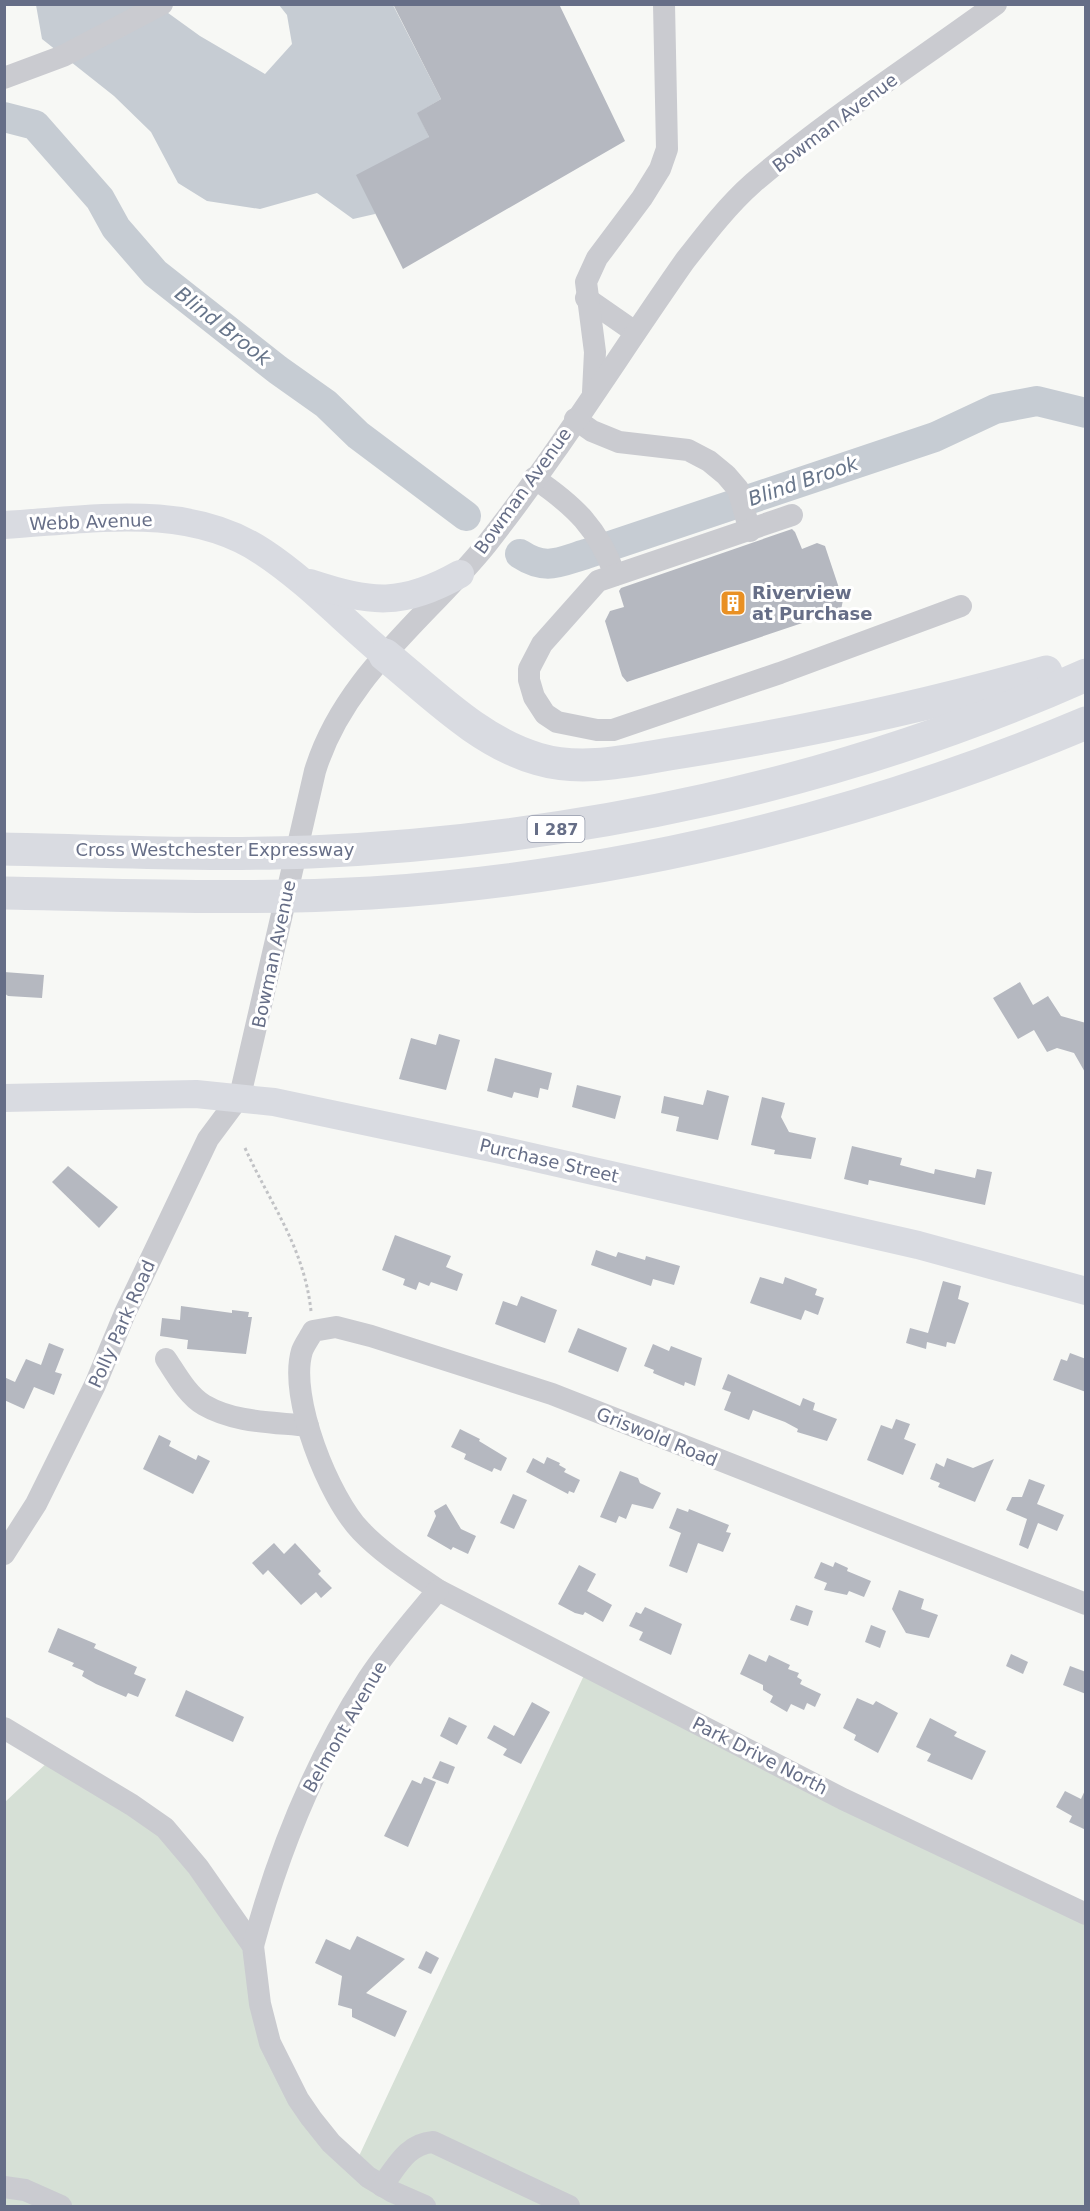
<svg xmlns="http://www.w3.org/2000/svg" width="1090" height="2211" font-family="'DejaVu Sans',sans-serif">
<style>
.green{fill:#d6e0d6}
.water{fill:#c6ccd3}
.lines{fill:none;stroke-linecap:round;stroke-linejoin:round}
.river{stroke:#c6ccd3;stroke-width:30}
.building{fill:#b5b8c0}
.path{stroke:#c1c2c5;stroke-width:3;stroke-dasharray:3 3;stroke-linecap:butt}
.minor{stroke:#cacbd0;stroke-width:22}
.major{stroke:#d9dbe1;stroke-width:28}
.highway{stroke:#d9dbe1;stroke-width:33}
.labels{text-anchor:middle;stroke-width:6;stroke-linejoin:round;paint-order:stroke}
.shield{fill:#fff;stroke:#949aab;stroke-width:1.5}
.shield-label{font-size:16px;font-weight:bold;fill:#666e87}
.street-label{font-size:18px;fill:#666e87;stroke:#fff}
.poi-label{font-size:18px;font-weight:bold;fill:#666e87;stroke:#fff;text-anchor:start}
.water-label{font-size:20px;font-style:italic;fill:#67758a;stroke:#fff}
</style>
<rect width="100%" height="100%" fill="#f7f8f5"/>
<polygon class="green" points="586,1671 1085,1911 1085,2206 5,2206 5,1802 49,1761 159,1832 245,1948 260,2030 352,2171"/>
<polygon class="water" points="36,5 157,5 200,36 265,74 292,44 287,15 279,5 393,5 441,99 418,113 429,137 375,214 353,219 317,193 260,209 207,201 178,183 151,132 114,96 42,39"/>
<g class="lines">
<g class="river">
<polyline points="4,117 35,125 100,199 116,228 155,273 278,370 326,404 358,435 466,516"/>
<path d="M520,554c26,17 39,8 66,0l349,-117 60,-28 42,-8 49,12"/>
</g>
</g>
<g class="building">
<polygon points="393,4 559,4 625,141 403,269 356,175 429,137 417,113 441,99"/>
<polygon points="792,529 795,532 802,549 817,543 825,546 843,600 841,610 627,682 622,676 605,621 610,611 624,607 619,591 621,588"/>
<polygon points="4,972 44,975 42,998 8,996 4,993"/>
<polygon points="1020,982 1033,1005 1048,996 1061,1016 1086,1023 1086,1074 1074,1053 1057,1048 1047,1052 1034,1030 1018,1039 993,998"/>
<polygon points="439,1034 460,1040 446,1090 399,1079 411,1038 436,1045"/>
<polygon points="495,1058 552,1073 548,1090 540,1088 538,1098 514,1092 512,1098 487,1091"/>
<polygon points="577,1085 621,1096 615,1119 572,1107"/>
<polygon points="707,1090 729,1096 718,1140 676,1131 679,1117 661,1113 664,1096 703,1105"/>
<polygon points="762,1097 785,1103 781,1117 789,1132 816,1138 811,1159 774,1154 775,1150 751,1145"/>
<polygon points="852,1146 902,1158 900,1165 934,1174 935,1169 975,1178 977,1169 992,1172 985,1205 869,1180 868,1185 844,1179"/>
<polygon points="68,1166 118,1207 99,1228 52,1182"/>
<polygon points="395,1235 451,1256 446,1267 463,1274 457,1291 431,1282 429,1286 419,1282 416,1290 403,1285 405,1279 382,1270"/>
<polygon points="596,1250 616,1257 618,1252 645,1260 646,1256 680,1266 674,1285 653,1279 651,1286 591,1265"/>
<polygon points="760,1277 783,1284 785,1277 817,1289 815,1295 824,1298 818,1315 805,1310 801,1320 750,1303"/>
<polygon points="943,1281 961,1286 958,1299 969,1303 955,1344 947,1342 946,1347 927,1342 926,1349 906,1343 910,1328 928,1333"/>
<polygon points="521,1296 557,1310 545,1343 495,1324 503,1301 517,1306"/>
<polygon points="181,1306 232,1313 232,1310 249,1312 248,1317 252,1317 246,1354 187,1349 188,1340 160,1336 162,1318 180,1320"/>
<polygon points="578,1328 627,1348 618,1372 568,1352"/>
<polygon points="49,1343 64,1349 55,1372 62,1374 54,1395 34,1387 24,1409 4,1400 4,1377 15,1382 26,1359 41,1365"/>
<polygon points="653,1344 669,1351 671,1346 702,1358 695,1386 685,1382 684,1386 653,1373 654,1370 644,1366"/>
<polygon points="1070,1353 1086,1359 1086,1392 1053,1380 1061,1359 1067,1361"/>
<polygon points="728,1374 800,1406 803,1398 815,1403 813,1410 837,1419 827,1441 797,1432 798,1429 785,1422 753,1410 749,1420 724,1410 731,1392 722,1389"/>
<polygon points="896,1419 910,1424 904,1439 916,1444 903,1475 867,1460 881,1425 892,1429"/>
<polygon points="460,1429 480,1439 479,1441 507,1458 501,1471 494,1468 492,1472 464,1459 466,1454 451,1447"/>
<polygon points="159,1435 171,1441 169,1446 196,1460 198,1455 210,1461 193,1494 143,1469"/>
<polygon points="547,1457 560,1463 559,1465 566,1469 564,1472 580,1480 574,1493 569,1491 568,1494 526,1472 533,1458 544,1464"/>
<polygon points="947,1458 973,1468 994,1459 975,1502 938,1487 940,1483 930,1479 936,1463 944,1467"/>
<polygon points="620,1471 638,1478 640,1483 661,1493 653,1509 632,1504 626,1519 619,1516 616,1523 600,1517"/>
<polygon points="1029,1479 1045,1485 1037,1504 1064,1515 1057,1531 1038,1523 1028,1549 1019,1545 1027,1519 1006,1510 1012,1497 1022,1497"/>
<polygon points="513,1494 527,1500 514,1529 500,1523"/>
<polygon points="446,1504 461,1529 476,1536 468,1554 453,1547 451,1550 427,1536 436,1516 434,1511"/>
<polygon points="677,1508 688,1512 689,1509 729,1525 726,1532 731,1533 723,1552 698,1543 687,1573 669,1566 681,1533 669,1528"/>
<polygon points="274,1543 284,1554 295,1543 321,1571 318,1574 332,1588 321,1598 316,1592 301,1605 268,1570 263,1575 252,1563"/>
<polygon points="821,1562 833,1567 835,1562 848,1568 847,1571 871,1581 864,1597 849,1591 847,1595 824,1590 827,1583 814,1578"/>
<polygon points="579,1565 596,1574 587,1591 612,1605 603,1622 585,1612 583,1615 575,1613 558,1604"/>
<polygon points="899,1590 924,1599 921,1609 938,1615 929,1638 906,1633 892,1609"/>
<polygon points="796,1605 813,1611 808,1626 790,1620"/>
<polygon points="645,1607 682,1624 671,1655 639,1640 643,1632 629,1626 636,1612 641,1614"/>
<polygon points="871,1625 886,1631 880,1648 865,1642"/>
<polygon points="58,1628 96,1644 94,1648 137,1667 134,1674 146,1679 138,1697 128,1693 126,1697 96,1684 82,1676 84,1671 72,1666 74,1663 48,1652"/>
<polygon points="749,1654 766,1662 769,1655 790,1665 788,1669 799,1673 797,1677 802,1680 800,1684 821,1694 815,1707 807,1703 804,1710 791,1704 787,1712 770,1702 773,1696 763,1690 763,1685 740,1674"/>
<polygon points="1011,1654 1028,1662 1023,1674 1006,1666"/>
<polygon points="1070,1666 1086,1672 1086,1694 1063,1685"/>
<polygon points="186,1690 244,1717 233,1742 175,1716"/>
<polygon points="857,1698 873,1705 876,1701 898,1713 878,1753 854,1740 856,1735 843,1728"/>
<polygon points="532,1702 550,1712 521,1764 503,1755 507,1749 487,1738 494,1725 514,1736"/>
<polygon points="449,1717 467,1726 457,1745 440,1736"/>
<polygon points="930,1718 957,1732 954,1736 986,1751 972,1780 927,1761 931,1754 916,1747"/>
<polygon points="440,1761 455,1767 448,1784 432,1778"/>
<polygon points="424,1777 436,1782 408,1847 384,1836 412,1780 421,1784"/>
<polygon points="1086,1788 1086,1830 1069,1822 1072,1816 1056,1807 1065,1791 1081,1799"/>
<polygon points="357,1936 405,1959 366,1993 407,2011 395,2037 352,2017 352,2009 338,2005 342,1976 315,1963 326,1939 350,1950"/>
<polygon points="426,1951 439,1958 431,1974 418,1968"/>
</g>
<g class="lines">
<path class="path" d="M245,1148c26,57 59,99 66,163"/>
<g class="minor">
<polyline points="4,78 63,56 162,4"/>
<polyline points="586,298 635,332"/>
<polyline points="593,392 595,352 586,282 597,258 642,198 660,169 667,149 664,4"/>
<polyline points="575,419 592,431 619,442 688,450 709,461 726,475 738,489 750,531"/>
<path d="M534,478c41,28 64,50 81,97"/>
<polyline points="792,515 598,581 542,644 529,669 529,680 534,697 545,714 557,722 597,730 613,730 780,673 961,606"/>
<path d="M166,1359c10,15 22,37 38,46 31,18 69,17 104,21"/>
<path d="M4,1554l32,-50 59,-119 30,-72 83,-174 32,-43 75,-325c29,-95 111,-152 171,-226 71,-90 132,-189 198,-283 21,-27 43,-56 69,-79 76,-65 162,-120 243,-179"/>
<path d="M1086,1604l-534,-210 -181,-58 -35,-9 -23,4c-3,6 -9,14 -11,20 -14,46 27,147 59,180 23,24 51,41 77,59l405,209 243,115"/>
<polyline points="4,1728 132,1805 165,1828 198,1867 253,1946 260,2004 270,2043 298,2099 311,2118 331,2143 368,2177 393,2192 425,2206"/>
<path d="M253,1946c25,-94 62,-185 115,-267 20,-31 46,-60 70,-89"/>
<path d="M382,2186c15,-20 25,-42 51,-44l136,64"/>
<polyline points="4,2187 25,2190 61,2206"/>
</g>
<g class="major">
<path d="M4,525c86,-5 183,-24 259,27 44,29 81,69 122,103"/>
<path d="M310,583c61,20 92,24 150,-9"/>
<polyline points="4,1098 196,1094 274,1102 501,1150 918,1245 1086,1291"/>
</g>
<g class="highway">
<path d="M385,655c47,38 94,87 153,104 47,14 97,0 144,-7 123,-20 245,-46 364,-80"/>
<path d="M4,849c102,2 204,7 306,3 266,-12 532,-68 776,-177"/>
<path d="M4,893c122,2 245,7 367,0 246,-16 487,-74 715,-170"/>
</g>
</g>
<defs>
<g id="building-square" transform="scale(1.35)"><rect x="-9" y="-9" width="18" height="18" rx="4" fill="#e99023" stroke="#fff"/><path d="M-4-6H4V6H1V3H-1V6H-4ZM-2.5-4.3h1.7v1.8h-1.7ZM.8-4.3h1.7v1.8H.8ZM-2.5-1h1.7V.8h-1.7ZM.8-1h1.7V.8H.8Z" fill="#fff"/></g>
</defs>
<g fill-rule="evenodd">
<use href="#building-square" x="733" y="603"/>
</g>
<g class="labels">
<rect class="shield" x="527.5" y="816" width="57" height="26" rx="4.5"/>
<g class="shield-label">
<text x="556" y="835">I 287</text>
</g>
<g class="street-label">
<text transform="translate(835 123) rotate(-37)" y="6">Bowman Avenue</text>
<text transform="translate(523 491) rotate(-54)" y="6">Bowman Avenue</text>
<text transform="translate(91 522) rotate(-2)" y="6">Webb Avenue</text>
<text x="215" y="856">Cross Westchester Expressway</text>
<text transform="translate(274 954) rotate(-78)" y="6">Bowman Avenue</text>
<text transform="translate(549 1161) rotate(13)" y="6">Purchase Street</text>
<text transform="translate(122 1324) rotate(-66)" y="6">Polly Park Road</text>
<text transform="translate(657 1437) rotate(22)" y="6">Griswold Road</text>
<text transform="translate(345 1727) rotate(-60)" y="6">Belmont Avenue</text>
<text transform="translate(760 1756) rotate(27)" y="6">Park Drive North</text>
</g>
<g class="poi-label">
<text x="752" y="599">Riverview<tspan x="752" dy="21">at Purchase</tspan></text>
</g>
<g class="water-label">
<text transform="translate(223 326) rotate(38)" y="7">Blind Brook</text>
<text transform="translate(803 481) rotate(-19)" y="7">Blind Brook</text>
</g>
</g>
<rect width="1090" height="2211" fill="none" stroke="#666e87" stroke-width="12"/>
</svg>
